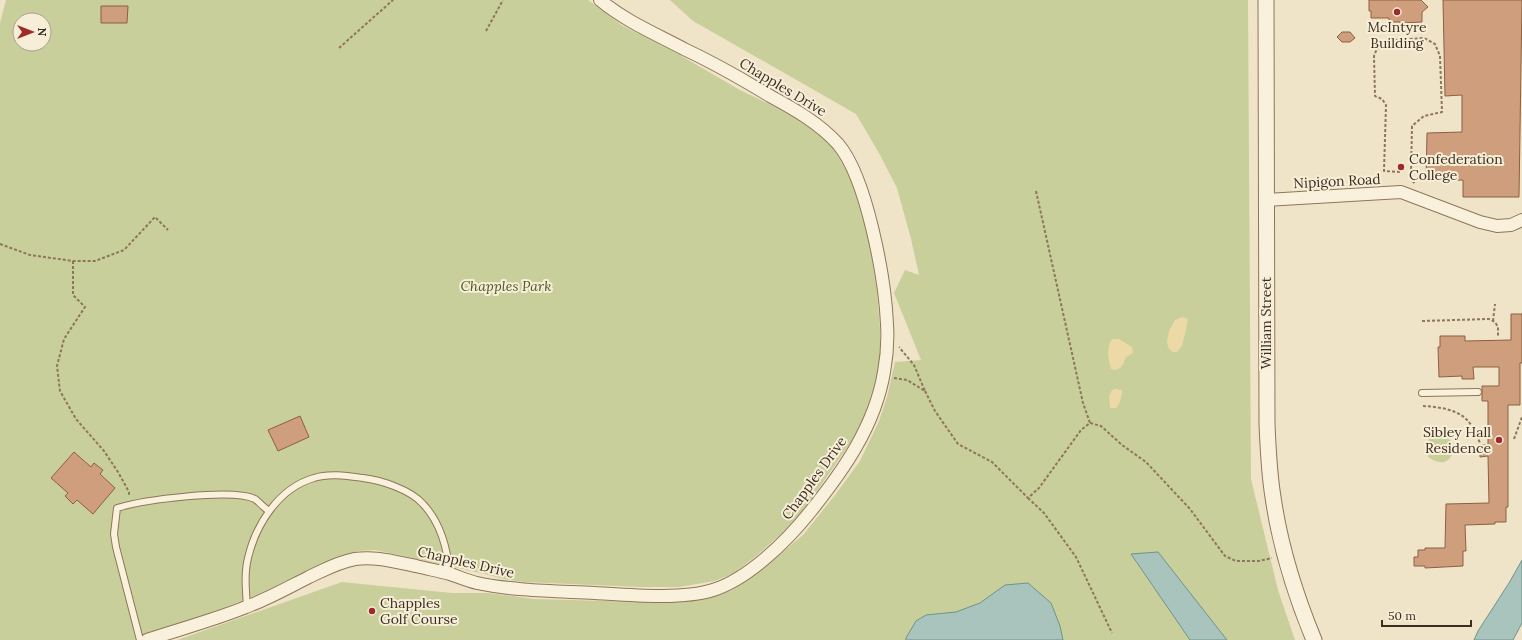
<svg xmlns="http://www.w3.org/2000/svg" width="1522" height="640" font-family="Lora,serif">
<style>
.green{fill:#c9cf9b;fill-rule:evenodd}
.sand{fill:#ecd9a5}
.water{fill:#a9c4bc;stroke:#6f938a}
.building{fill:#cf9f7d;stroke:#8d5f41}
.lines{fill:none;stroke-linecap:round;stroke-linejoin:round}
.service-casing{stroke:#8d765c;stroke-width:8}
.minor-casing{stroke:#8d765c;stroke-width:14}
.tertiary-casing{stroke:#8d765c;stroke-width:17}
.path{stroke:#8d765c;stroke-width:2;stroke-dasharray:3 2;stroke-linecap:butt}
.service{stroke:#faf1dc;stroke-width:6}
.minor{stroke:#faf1dc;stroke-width:12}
.tertiary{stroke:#faf1dc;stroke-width:15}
.poi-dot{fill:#9e2a2b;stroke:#f7eed8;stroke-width:1.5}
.labels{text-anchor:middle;stroke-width:4;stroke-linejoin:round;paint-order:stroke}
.poi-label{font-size:14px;fill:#3d2e20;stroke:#f7eed8;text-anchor:start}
.street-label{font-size:14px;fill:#3d2e20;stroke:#f7eed8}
.park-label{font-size:14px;font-style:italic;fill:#4d5a26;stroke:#f7eed8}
</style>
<rect width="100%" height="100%" fill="#f0e4c8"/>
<g class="green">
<path d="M6,0h582l35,26 48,24 69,40 31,15 32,18 25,16 10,13 13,28 11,29 9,43 6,39 3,38v26l-3,22 -14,43 -14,25 -46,66 -21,22 -26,23 -22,17 -19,8 -36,6h-40l-115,-5 -21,-3 -18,-5 -95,-21 -16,-3 -16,1 -90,40 -132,49h-136v-617zM20,20h24v24h-24z"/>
<polygon points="670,0 1248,0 1251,479 1278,590 1295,640 177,640 342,582 452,593 489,593 534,599 645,602 693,601 708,598 732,590 752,577 803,535 835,495 860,461 879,421 887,397 895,362 921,360 894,293 905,270 919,275 911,239 897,188 880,155 856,114 693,21"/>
<path d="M1435,434c28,-2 21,43 -7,23l1,-20z"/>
</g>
<g class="sand">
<path d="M1182,317l6,2c0,3 -5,24 -6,27 -1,1 -4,5 -5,6h-5l-4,-5 -1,-6 2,-10 6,-11z"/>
<path d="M1112,339h7l13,8 1,6 -8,5c-1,7 -6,14 -14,11 -3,-10 -5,-21 1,-30z"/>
<path d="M1116,389l6,1c0,6 -2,14 -6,18h-6l-1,-12 3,-6z"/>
</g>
<g class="water">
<polygon points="1158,552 1227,640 1190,640 1131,554"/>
<polygon points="1522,560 1522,623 1513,640 1474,640 1478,631 1509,583"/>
<polygon points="1028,583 1051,603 1060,626 1063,640 906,640 906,638 916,621 926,615 956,612 980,603 1005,585"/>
</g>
<g class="building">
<polygon points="1369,0 1421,0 1428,7 1422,12 1422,22 1400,23 1400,22 1389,22 1389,18 1371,18 1371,11 1369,11"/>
<polygon points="1443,0 1522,0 1519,197 1463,197 1463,180 1426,181 1427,133 1462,132 1462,95 1445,96"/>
<polygon points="101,6 128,6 127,23 101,23"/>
<polygon points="1342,32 1350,32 1355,38 1350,42 1342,42 1337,37"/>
<polygon points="1511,314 1522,314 1522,363 1520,363 1520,405 1508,405 1508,507 1506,507 1506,522 1495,522 1495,524 1465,525 1466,551 1463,551 1463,566 1425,568 1425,566 1414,566 1414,557 1418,557 1418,550 1425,550 1425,548 1445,548 1446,504 1489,503 1488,456 1480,457 1480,445 1488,445 1488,401 1482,401 1482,386 1499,386 1499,367 1473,367 1474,379 1462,379 1462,376 1439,377 1438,347 1440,347 1440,336 1465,336 1465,341 1511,340"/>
<polygon points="300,416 309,437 278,451 268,430"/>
<polygon points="74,452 91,467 94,463 103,470 100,474 115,488 93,514 77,500 73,504 65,496 68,493 51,478"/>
</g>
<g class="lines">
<g class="service-casing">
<g id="service">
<polyline points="1422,393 1478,392"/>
<path d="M247,607c-1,-16 -3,-33 1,-49 8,-34 31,-70 66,-80 15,-5 34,-2 49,0 18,2 48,12 60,26 17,18 25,45 26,69"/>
<path d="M140,640l-24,-93 -2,-13 3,-26c26,-8 115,-20 138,-9 4,3 9,9 14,12"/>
</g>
</g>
<g class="minor-casing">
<g id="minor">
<polyline points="1267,200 1401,192 1480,222 1497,226 1511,225 1522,220"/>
<path d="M147,640c33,-11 67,-20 99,-33 22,-8 43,-20 63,-30 15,-7 29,-15 46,-18 21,-3 40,3 61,7 12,3 23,5 34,8 9,3 18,7 27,9 38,8 79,8 118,10 34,2 86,7 118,-3 35,-11 74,-49 97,-78 33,-41 65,-86 74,-140 3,-16 4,-32 3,-48 -2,-45 -20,-146 -49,-180 -19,-21 -44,-35 -68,-48 -28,-17 -56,-33 -86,-47 -28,-15 -59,-28 -84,-49"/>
</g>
</g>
<g class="tertiary-casing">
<path id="tertiary" d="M1266,0l1,424c1,24 2,49 6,73 7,49 22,97 41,143"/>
</g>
<g class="path">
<polyline points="486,31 503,0"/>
<polyline points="339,48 393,0"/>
<polyline points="1411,162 1423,162"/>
<polyline points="1400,172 1384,171 1386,105 1382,99 1375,96 1374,56 1376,51 1383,43 1394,40 1424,38 1435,44 1440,56 1442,112 1424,116 1412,126 1411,173 1412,180 1415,184"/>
<polyline points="1036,191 1083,403 1090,423"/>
<polyline points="0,244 30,255 73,261 95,261 124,250 155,217 168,230"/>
<polyline points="73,261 73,295 85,307 64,339 57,366 60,391 76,419 104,451 118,472 129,492 129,496"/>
<polyline points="1422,321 1489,319 1495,322 1498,327 1498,336"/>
<polyline points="1493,321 1495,304"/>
<polyline points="894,378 907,380 925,391 914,365 899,347"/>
<polyline points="925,391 935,411 958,444 992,462 1028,498 1039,488 1081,430 1090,423 1101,426 1122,445 1146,462 1190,509 1225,556 1236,561 1259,561 1272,558"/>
<path d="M1423,406c16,1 35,3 46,16 6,8 10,19 14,28l-23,1"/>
<polyline points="1514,439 1522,417"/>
<polyline points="1028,498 1044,513 1076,557 1112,633"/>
</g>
<use href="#service" class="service"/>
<use href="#minor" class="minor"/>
<use href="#tertiary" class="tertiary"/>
</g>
<g class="poi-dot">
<circle cx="1397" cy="12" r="4"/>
<circle cx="1401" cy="167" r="4"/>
<circle cx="1499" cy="440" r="4"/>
<circle cx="372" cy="611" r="4"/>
</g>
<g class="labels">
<g class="poi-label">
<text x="1397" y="32" text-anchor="middle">McIntyre<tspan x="1397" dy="16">Building</tspan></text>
<text x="1409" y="164">Confederation<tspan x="1409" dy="16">College</tspan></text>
<text x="1491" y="437" text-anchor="end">Sibley Hall<tspan x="1491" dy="16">Residence</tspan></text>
<text x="380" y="608">Chapples<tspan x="380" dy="16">Golf Course</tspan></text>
</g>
<g class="street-label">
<text transform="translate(783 87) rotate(31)" y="5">Chapples Drive</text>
<text transform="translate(1337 181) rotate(-3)" y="5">Nipigon Road</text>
<text transform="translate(1266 323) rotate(-90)" y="5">William Street</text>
<text transform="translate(814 478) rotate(-54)" y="5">Chapples Drive</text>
<text transform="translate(466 562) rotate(13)" y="5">Chapples Drive</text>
</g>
<g class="park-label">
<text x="506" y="291">Chapples Park</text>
</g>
</g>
<g transform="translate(32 32) rotate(90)"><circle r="19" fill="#f7eed8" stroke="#ada18e"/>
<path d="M0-3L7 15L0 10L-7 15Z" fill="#9e2a2b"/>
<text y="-6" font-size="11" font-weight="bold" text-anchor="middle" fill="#3d2e20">N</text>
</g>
<path d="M1382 620v6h89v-6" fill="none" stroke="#3d2e20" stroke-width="2"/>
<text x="1388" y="620" font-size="12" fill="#3d2e20" stroke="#f7eed8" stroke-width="3" paint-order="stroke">50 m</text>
</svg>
